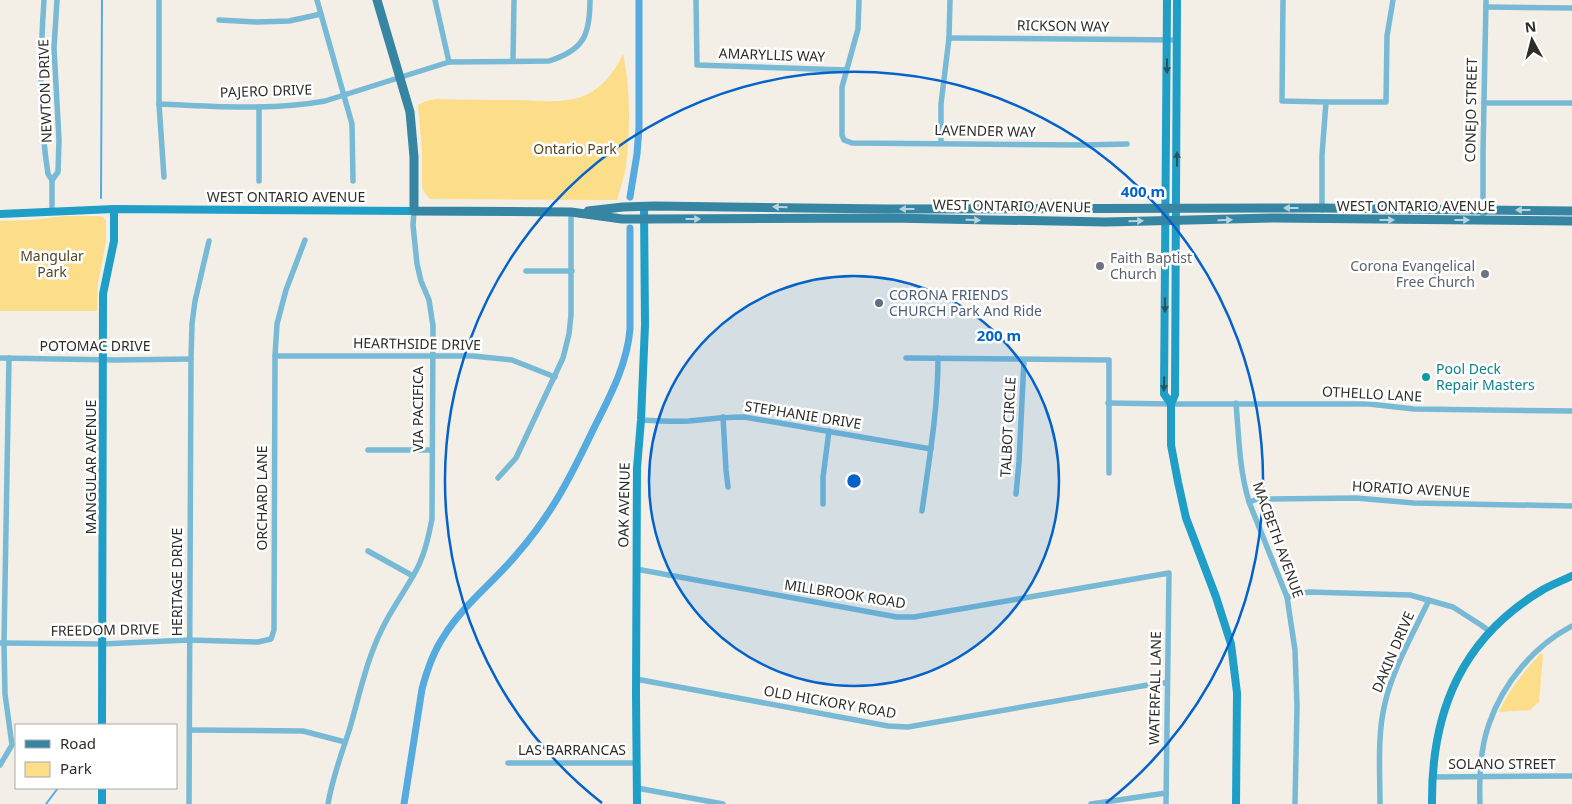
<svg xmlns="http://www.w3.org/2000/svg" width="1572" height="804" font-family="'Noto Sans',sans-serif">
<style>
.green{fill:#fbdd8a}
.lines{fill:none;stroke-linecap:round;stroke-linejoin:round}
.stream{stroke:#55aae0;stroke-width:2}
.canal{stroke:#55aae0;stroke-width:7}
.street{stroke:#78bad6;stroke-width:5.5}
.secondary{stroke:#1f9ec8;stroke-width:8}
.primary{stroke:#3585a3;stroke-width:9}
.oneway{fill:#295561}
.oneway2{fill:#b8d4df}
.ring{fill:none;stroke:#0462cb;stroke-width:2.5}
.worship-dot{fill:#6b7280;stroke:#fff;stroke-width:2}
.service-dot{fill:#5c6f8a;stroke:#fff;stroke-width:2}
.culture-dot{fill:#0f9aa8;stroke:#fff;stroke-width:2}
.labels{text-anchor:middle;stroke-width:5;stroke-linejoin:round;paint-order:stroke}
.street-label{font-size:14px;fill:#2e2d29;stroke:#fff}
.park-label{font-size:14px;fill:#554721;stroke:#fff}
.worship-label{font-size:14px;fill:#5b616d;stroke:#fff;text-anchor:start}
.service-label{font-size:14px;fill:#4e5e75;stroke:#fff;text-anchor:start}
.culture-label{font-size:14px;fill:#0d838f;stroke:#fff;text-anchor:start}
.centre{fill:#0462cb;stroke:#fff;stroke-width:2.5}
.ring-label{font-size:15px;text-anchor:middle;font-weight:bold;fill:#0462cb;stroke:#fff;stroke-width:5;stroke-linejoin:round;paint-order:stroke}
</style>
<rect width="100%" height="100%" fill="#f3efe6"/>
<g class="green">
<path d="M623,54c8,35 7,77 3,112 -2,12 -6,23 -9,34l-187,-1 -6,-7 -2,-6v-35l-4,-46 8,-4 10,-2c28,1 56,1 84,1 20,1 43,3 61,-3 21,-8 33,-24 42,-43z"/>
<polygon points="65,216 100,216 103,217 106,221 106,241 98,283 97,311 0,311 0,221 31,220"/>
<path d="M1541,653l2,2 -4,47 -9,8 -31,2c10,-23 25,-40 42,-59z"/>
</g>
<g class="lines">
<g class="stream">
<polyline points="101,198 102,0"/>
<polyline points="46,804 58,788"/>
</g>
<g class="canal">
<polyline points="630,197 637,154 639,127 639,0"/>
<path d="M404,804l18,-115c5,-19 11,-37 22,-53 19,-31 50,-54 73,-82 35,-40 54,-78 77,-126 16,-32 33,-63 36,-99v-101"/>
</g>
<g class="street">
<path d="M44,0c-4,59 -5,116 4,174l4,6"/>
<polyline points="159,0 159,104 164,177"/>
<polyline points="317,0 352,124 353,181"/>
<polyline points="435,0 449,62"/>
<polyline points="696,0 697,65 846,70"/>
<polyline points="859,0 858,29 842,87 842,135 844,140 852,143 1082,145 1127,144"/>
<polyline points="1283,0 1282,101 1326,102 1322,155 1322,210"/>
<polyline points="1486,7 1572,8"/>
<polyline points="219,20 257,22 289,21 321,14"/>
<polyline points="949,38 1177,40"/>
<polyline points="513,61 514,0"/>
<polyline points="1326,102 1386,102 1387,36 1393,0"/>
<polyline points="1484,103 1572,103"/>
<path d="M159,104c55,2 112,7 166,-3l124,-39 100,-1c35,-11 41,-26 41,-61"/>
<polyline points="941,143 941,104 949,38 950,0"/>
<polyline points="259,181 259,107"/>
<polyline points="52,211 52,180 58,172 59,140 54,48 57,0"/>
<polyline points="1483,220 1483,153 1486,0"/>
<polyline points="526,271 572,271"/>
<polyline points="275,356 473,356 512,360 555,377"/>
<polyline points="0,358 115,360 191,359"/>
<polyline points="906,358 1109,360 1109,473"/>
<polyline points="1108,403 1171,404 1369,404 1414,409 1572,411"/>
<path d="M1236,403c3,35 3,65 13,99l38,95 8,53 2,56 -2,98"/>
<polyline points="723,417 726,470 728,487"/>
<path d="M641,420c16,1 32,2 48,1 19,-2 36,-4 55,-4l187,32"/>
<polyline points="368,450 432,450"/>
<polyline points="498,478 516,458 563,358 569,334 571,315 571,212"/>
<polyline points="1016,494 1019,462 1024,360"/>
<polyline points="1249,502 1258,499 1356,498 1414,503 1572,506"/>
<polyline points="823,504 823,477 829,431"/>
<path d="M922,511c7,-51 16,-101 16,-153"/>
<polyline points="368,551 413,576"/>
<polyline points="636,569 897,617 914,617 1169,573 1166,804"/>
<polyline points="1287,597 1309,592 1410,595 1453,607 1481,625 1489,631"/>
<polyline points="0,643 103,644 189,640 258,642 271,639 274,630 275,356 277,324 286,290 305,240"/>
<polyline points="636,679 888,726 908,727 1159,683 1167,683"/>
<polyline points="190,730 303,731 345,742"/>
<polyline points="508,763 637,763"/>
<polyline points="0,765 12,745 5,694 4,643 9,358"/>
<polyline points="1432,777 1572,776"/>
<polyline points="637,788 723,804"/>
<polyline points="189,804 191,359 192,324 195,301 209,241"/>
<path d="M328,804c4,-25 13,-49 21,-73 10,-34 17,-70 33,-102 9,-19 21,-35 31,-53 11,-18 15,-37 19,-57l1,-193 -4,-26 -8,-19 -4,-17 -4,-39 1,-14"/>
<polyline points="1091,804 1166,793"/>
<path d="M1380,804c0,-33 -3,-68 5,-101 8,-35 29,-71 44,-103"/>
<path d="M1480,804c-1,-26 0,-55 9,-80 14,-41 45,-78 83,-98"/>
</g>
<g class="secondary">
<polyline points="1167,0 1164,394 1171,404"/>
<polyline points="1177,0 1175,395 1171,404 1171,445 1178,482 1186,518 1216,597 1231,644 1237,693 1236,804"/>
<polyline points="0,214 114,209 414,211"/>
<polyline points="102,725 103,294 114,241 114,209"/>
<polyline points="102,804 102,788"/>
<polyline points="637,804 636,695 637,468 641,420 645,325 644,206"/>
<path d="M1432,804c-1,-93 30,-167 112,-215 9,-5 19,-9 28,-13"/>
</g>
<g class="primary">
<polyline points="377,0 410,112 414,157 414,211 571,212 622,219 644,219 889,218 1106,222 1275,218 1572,221"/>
<polyline points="588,211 623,207 654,206 889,209 1322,208 1572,211"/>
</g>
</g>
<defs><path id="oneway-solid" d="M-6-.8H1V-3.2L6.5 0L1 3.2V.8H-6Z" transform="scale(1.25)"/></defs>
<g class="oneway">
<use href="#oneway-solid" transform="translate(1167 66) rotate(90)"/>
<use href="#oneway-solid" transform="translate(1177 159) rotate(-90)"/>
<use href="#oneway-solid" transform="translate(1165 305) rotate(90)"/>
<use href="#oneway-solid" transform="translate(1164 384) rotate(91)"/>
</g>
<g class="oneway2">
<use href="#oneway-solid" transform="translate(780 207) rotate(-179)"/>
<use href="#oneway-solid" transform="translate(1291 208) rotate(180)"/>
<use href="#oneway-solid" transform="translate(907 209) rotate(180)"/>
<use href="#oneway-solid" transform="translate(1523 210) rotate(-180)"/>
<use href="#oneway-solid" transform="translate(693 219)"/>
<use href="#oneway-solid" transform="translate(973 220) rotate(1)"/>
<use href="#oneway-solid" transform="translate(1225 220) rotate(-1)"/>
<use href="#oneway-solid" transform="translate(1387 220)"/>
<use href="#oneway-solid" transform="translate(1462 220)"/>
<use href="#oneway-solid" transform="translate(1136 221) rotate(-1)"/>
</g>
<circle cx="854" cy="481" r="205" fill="#0462cb" fill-opacity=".12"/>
<g class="ring">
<circle cx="854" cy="481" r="205"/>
<path d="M602 803A409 409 0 1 1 1106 803"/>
</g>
<g class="worship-dot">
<circle cx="1100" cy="266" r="5"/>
<circle cx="1485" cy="274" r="5"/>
</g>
<circle class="service-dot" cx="879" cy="303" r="5"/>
<circle class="culture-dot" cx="1426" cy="377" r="5"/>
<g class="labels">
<g class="street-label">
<text transform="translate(1063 26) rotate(1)" y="5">RICKSON WAY</text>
<text transform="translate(772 55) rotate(2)" y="5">AMARYLLIS WAY</text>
<text transform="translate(45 91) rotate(-92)" y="5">NEWTON DRIVE</text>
<text transform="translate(266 91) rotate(-2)" y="5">PAJERO DRIVE</text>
<text transform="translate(1471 110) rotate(-89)" y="5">CONEJO STREET</text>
<text transform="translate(985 131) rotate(1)" y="5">LAVENDER WAY</text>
<text x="286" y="202">WEST ONTARIO AVENUE</text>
<text transform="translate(1012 206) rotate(1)" y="5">WEST ONTARIO AVENUE</text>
<text x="1416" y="211">WEST ONTARIO AVENUE</text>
<text transform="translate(417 344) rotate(1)" y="5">HEARTHSIDE DRIVE</text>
<text x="95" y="351">POTOMAC DRIVE</text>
<text transform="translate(1372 394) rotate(3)" y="5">OTHELLO LANE</text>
<text transform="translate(418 409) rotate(-90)" y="5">VIA PACIFICA</text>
<text transform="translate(803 415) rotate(9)" y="5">STEPHANIE DRIVE</text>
<text transform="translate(1008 427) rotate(-87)" y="5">TALBOT CIRCLE</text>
<text transform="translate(91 467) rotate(-90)" y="5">MANGULAR AVENUE</text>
<text transform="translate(1411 489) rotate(3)" y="5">HORATIO AVENUE</text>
<text transform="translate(262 498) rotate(-90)" y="5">ORCHARD LANE</text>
<text transform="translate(624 505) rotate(-89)" y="5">OAK AVENUE</text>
<text transform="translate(1278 540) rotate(70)" y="5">MACBETH AVENUE</text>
<text transform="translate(177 582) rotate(-90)" y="5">HERITAGE DRIVE</text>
<text transform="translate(845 594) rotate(9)" y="5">MILLBROOK ROAD</text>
<text transform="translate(105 630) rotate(-1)" y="5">FREEDOM DRIVE</text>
<text transform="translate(1393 652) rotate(-67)" y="5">DAKIN DRIVE</text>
<text transform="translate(1155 688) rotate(-89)" y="5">WATERFALL LANE</text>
<text transform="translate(830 702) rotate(10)" y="5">OLD HICKORY ROAD</text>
<text x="572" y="755">LAS BARRANCAS</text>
<text x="1502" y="769">SOLANO STREET</text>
</g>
<g class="park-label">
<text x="575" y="154">Ontario Park</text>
<text x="52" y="261">Mangular<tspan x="52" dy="16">Park</tspan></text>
</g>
<g class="worship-label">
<text x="1110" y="263">Faith Baptist<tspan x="1110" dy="16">Church</tspan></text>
<text x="1475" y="271" text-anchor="end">Corona Evangelical<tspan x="1475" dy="16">Free Church</tspan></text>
</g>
<g class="service-label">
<text x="889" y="300">CORONA FRIENDS<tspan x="889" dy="16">CHURCH Park And Ride</tspan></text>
</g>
<g class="culture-label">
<text x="1436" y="374">Pool Deck<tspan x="1436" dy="16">Repair Masters</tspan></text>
</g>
</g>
<circle cx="854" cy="481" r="8" class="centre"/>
<g class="ring-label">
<text x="1143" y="197">400 m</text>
<text x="999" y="341">200 m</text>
</g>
<rect x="15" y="724" width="162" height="65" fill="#ffffff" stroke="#ababa9"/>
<rect x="25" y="740" width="25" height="8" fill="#3585a3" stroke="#ababa9"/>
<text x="60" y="749" font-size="15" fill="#2e2d29">Road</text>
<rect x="25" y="762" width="25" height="15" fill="#fbdd8a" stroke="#ababa9"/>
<text x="60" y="774" font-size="15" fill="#2e2d29">Park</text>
<g transform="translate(1532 40) rotate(353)" stroke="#ffffff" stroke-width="4" paint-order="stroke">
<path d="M0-4L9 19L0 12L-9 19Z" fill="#2e2d29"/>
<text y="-8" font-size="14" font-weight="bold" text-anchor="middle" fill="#2e2d29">N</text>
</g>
</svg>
